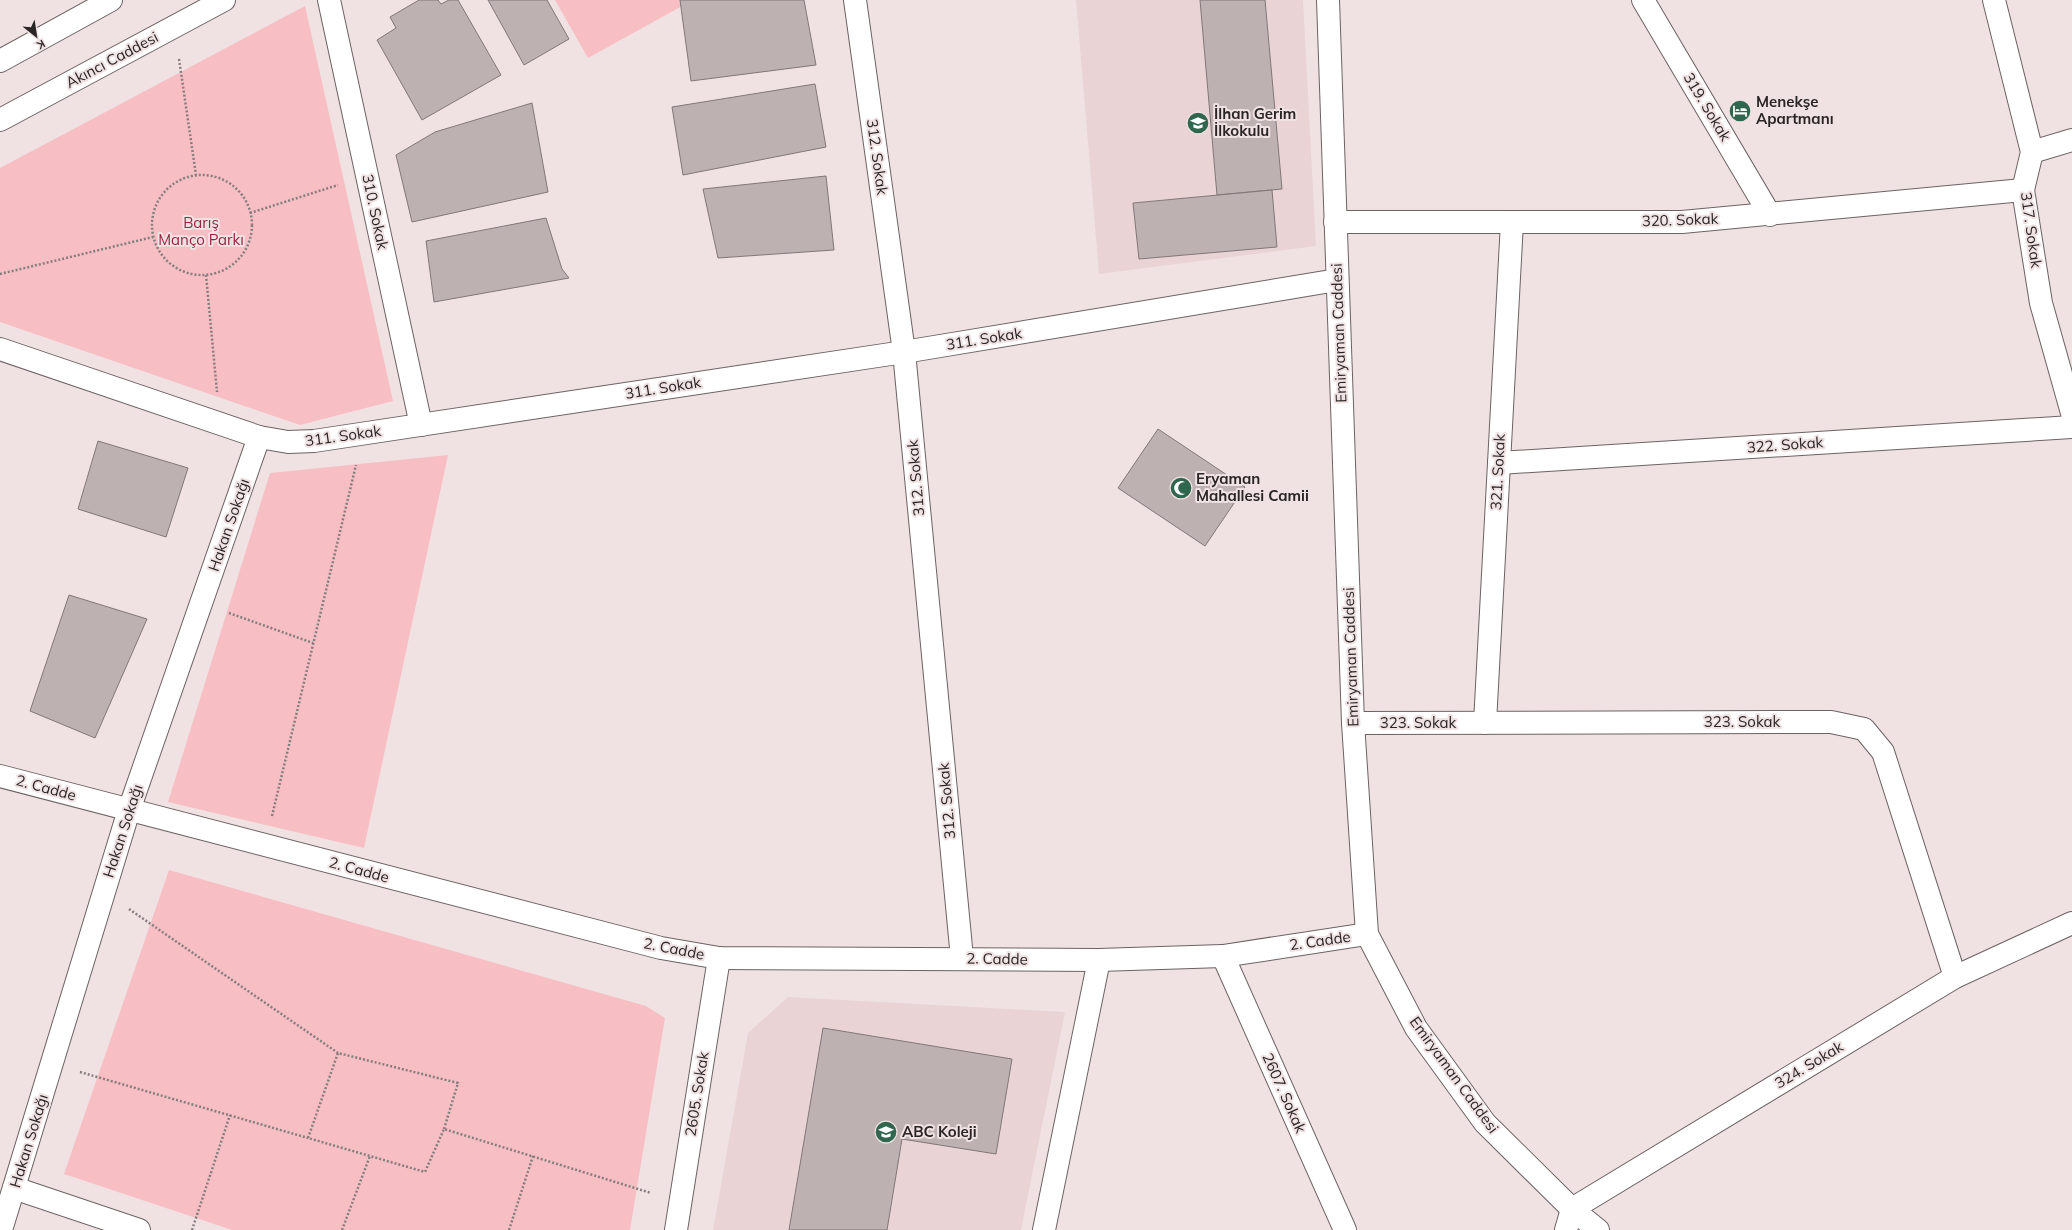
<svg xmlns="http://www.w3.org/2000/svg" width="2072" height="1230" font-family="Mulish,sans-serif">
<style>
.built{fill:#e9d3d5}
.green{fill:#f7bfc4}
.building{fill:#beb1b2;stroke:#827778}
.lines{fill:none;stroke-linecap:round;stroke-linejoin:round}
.minor-casing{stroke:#6d6263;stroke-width:24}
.path{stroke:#867d7e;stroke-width:2.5;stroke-dasharray:2 2;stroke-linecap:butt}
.minor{stroke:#fff;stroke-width:22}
.labels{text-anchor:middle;stroke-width:4;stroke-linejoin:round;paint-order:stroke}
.street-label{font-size:15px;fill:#292525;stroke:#f0e2e3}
.poi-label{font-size:15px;font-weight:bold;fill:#292525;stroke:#f0e2e3;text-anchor:start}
.park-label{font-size:15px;fill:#972540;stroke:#f0e2e3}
</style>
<rect width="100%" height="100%" fill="#f0e2e3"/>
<g class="built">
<polygon points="1076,0 1303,0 1316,246 1099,274"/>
<polygon points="788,997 1065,1012 1021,1230 713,1230 748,1033"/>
</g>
<g class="green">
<polygon points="555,0 693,0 588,58"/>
<polygon points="305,6 393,401 300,425 0,322 0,168"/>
<polygon points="448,455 364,848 168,802 270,473"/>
<polygon points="169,870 646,1006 665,1018 630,1230 232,1230 64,1174"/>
</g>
<g class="building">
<polygon points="419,0 438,0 441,4 449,0 458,0 501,75 422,120 377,40 396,28 390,17"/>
<polygon points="488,0 547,0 569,39 524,65"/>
<polygon points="680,0 804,0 816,65 691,81"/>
<polygon points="1200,0 1265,0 1282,189 1217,195"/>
<polygon points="815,84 826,147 683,175 672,107"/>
<polygon points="532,103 548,192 412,222 396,155 435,132"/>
<polygon points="826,176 834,250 718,258 703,189"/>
<polygon points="1272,190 1277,247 1139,259 1133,203"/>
<polygon points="546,218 562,269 569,278 434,302 426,241"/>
<polygon points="1158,429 1245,487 1205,546 1118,488"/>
<polygon points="98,441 188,468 166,537 78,509"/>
<polygon points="69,595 147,619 95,738 30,711"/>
<polygon points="823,1028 1012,1059 996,1154 902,1139 887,1230 789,1230"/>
</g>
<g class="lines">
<g class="minor-casing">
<g id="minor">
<polyline points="329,0 421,425"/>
<polyline points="855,0 904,352 962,958"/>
<polyline points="1328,0 1353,723 1367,934 1416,1028 1485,1123 1572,1209 1598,1230"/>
<polyline points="1643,0 1770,215"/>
<polyline points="1994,0 2032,152 2023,190 2041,303 2072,413"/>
<polyline points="0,61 111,0"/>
<polyline points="0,120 224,0"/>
<polyline points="2032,152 2072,140"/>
<polyline points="1335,222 1682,222 2023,190"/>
<polyline points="0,349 259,437 288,442 314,441 904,352 1337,280"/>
<polyline points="1499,463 2072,427"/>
<polyline points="1353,723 1831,722 1864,729 1883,752 1955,977"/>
<polyline points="1485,723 1512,222"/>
<polyline points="0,776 661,948 719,958 1099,960 1223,956 1367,934"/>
<polyline points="1223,956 1345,1230"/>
<polyline points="14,1188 139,1230"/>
<polyline points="1,1230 129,810 259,437"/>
<polyline points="676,1230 719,958"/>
<polyline points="1044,1230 1099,960"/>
<polyline points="1566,1230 1572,1209 1955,977 2072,923"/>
</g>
</g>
<g class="path">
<polyline points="179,59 196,175"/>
<circle cx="202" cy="225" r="50"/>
<polyline points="250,213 338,185"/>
<polyline points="0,274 153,237"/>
<polyline points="206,275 217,392"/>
<polyline points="229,613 313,643"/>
<polyline points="272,816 356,465"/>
<polyline points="129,909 338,1053"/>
<polyline points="80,1072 308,1138"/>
<polyline points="444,1129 458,1083 338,1053 308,1138 425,1172 444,1129 651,1193"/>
<polyline points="192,1230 230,1115"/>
<polyline points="342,1230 370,1156"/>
<polyline points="509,1230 533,1156"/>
</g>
<use href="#minor" class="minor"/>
</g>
<defs>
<g id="hotel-disc" transform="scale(1.15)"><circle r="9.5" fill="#2f664d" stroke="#f0e2e3"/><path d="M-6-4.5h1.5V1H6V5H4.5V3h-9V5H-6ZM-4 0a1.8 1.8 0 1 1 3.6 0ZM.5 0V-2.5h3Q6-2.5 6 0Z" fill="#fff"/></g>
<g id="school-disc" transform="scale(1.15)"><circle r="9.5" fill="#2f664d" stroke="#f0e2e3"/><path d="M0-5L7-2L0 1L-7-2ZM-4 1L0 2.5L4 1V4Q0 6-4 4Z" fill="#fff"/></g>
<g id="mosque-disc" transform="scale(1.15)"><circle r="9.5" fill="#2f664d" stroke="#f0e2e3"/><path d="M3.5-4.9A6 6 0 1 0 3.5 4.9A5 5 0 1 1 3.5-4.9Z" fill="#fff"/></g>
</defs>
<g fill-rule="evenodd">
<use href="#hotel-disc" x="1740" y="111"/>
<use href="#school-disc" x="1198" y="123"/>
<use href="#mosque-disc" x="1181" y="488"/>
<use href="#school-disc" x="886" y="1132"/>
</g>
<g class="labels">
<g class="street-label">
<text transform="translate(112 60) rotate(-28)" y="5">Akıncı Caddesi</text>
<text transform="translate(1707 107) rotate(59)" y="5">319. Sokak</text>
<text transform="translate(877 157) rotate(82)" y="5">312. Sokak</text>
<text transform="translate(375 212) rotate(78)" y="5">310. Sokak</text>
<text transform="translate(1680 220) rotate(-2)" y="5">320. Sokak</text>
<text transform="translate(2031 230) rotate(82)" y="5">317. Sokak</text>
<text transform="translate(1339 333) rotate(-92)" y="5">Emiryaman Caddesi</text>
<text transform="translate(984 339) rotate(-9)" y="5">311. Sokak</text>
<text transform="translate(663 388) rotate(-9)" y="5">311. Sokak</text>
<text transform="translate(343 436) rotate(-8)" y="5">311. Sokak</text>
<text transform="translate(1785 445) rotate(-4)" y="5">322. Sokak</text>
<text transform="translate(1498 472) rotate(-87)" y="5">321. Sokak</text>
<text transform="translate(916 478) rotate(-95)" y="5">312. Sokak</text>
<text transform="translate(229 525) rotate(-71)" y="5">Hakan Sokağı</text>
<text transform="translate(1351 657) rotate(-92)" y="5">Emiryaman Caddesi</text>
<text x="1742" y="727">323. Sokak</text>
<text x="1418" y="728">323. Sokak</text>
<text transform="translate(46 788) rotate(15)" y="5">2. Cadde</text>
<text transform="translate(947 801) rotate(-95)" y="5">312. Sokak</text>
<text transform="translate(123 831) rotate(-72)" y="5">Hakan Sokağı</text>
<text transform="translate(359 870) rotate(15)" y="5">2. Cadde</text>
<text transform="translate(1320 941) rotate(-8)" y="5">2. Cadde</text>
<text transform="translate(674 949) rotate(11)" y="5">2. Cadde</text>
<text transform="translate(997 959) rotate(1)" y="5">2. Cadde</text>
<text transform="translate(1809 1065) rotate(-31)" y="5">324. Sokak</text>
<text transform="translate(1454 1075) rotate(54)" y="5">Emiryaman Caddesi</text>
<text transform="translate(1284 1093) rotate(66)" y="5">2607. Sokak</text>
<text transform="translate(697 1094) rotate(-81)" y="5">2605. Sokak</text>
<text transform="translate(29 1141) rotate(-73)" y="5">Hakan Sokağı</text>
</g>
<g class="poi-label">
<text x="1756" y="107">Menekşe<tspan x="1756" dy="17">Apartmanı</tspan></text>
<text x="1214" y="119">İlhan Gerim<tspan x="1214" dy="17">İlkokulu</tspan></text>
<text x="1196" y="484">Eryaman<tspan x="1196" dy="17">Mahallesi Camii</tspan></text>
<text x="902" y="1137">ABC Koleji</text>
</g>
<g class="park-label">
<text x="201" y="228">Barış<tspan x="201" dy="17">Manço Parkı</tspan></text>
</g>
</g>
<g transform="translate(36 36) rotate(150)" stroke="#f0e2e3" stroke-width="3" paint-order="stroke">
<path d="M0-3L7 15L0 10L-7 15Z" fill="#292525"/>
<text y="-6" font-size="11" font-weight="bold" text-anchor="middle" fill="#292525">K</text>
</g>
</svg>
